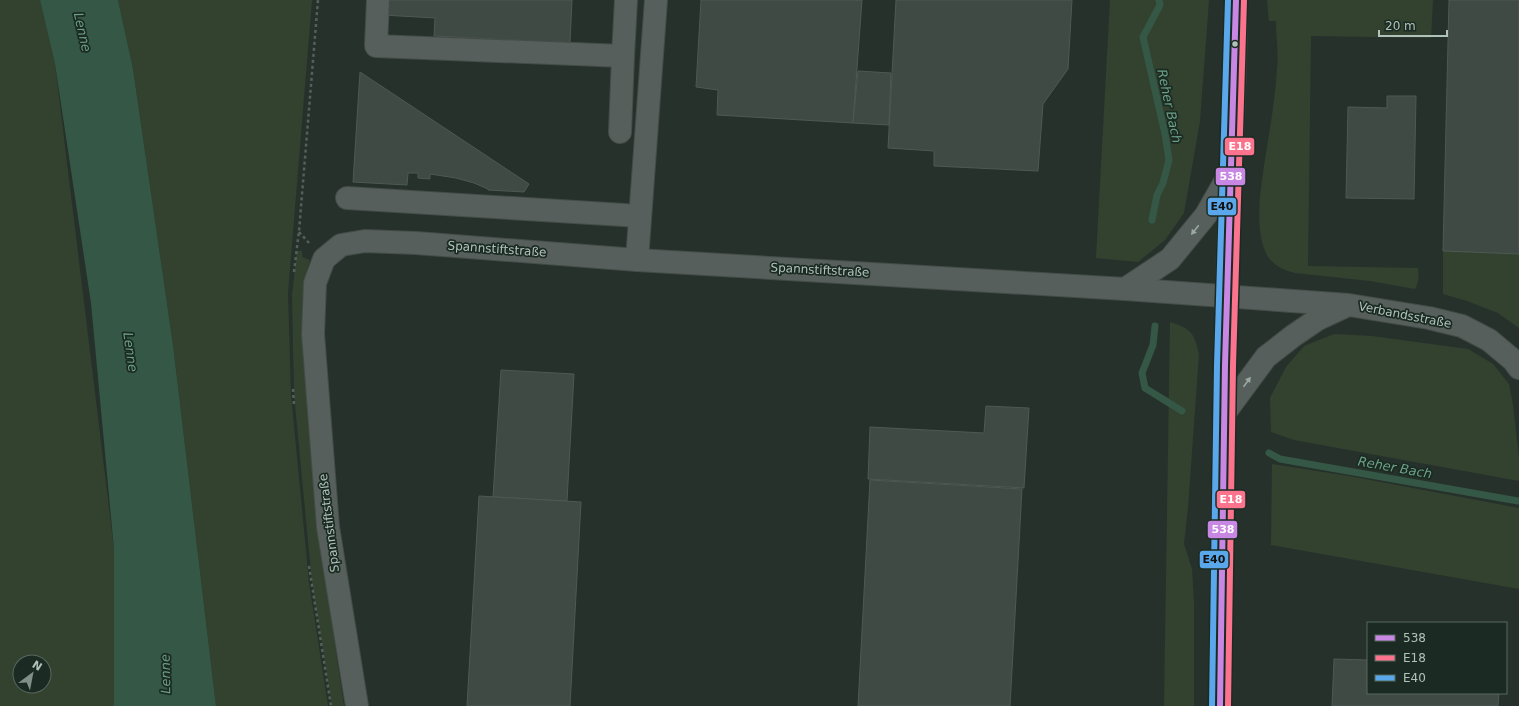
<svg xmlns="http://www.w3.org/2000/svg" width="1519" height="706" font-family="'DejaVu Sans',sans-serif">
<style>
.green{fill:#32422f;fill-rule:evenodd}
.water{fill:#355746}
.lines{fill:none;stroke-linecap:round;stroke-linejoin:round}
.stream{stroke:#355746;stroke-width:7}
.building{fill:#404a45;stroke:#4e5954}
.minor-casing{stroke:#444c48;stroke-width:24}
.major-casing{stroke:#444e49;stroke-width:24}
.path{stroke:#56605b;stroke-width:2.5;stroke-dasharray:3 3;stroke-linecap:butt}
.minor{stroke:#565f5b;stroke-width:22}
.major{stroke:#58615d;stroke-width:22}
.bus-1-casing{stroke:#1b2b23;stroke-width:9}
.bus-2-casing{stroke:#1b2b23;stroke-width:9}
.bus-3-casing{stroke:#1b2b23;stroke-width:9}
.bus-1{stroke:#c787e3;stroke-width:6}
.bus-2{stroke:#fc738d;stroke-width:6}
.bus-3{stroke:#5aa8eb;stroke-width:6}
.oneway{fill:#9aaaa2}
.bus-dot{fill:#b0c3ba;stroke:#1b2b23;stroke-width:1.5}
.labels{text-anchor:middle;stroke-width:3.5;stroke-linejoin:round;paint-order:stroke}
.street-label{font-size:12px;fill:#b0c3ba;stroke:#1b2b23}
.water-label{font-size:13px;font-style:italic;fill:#6b9f86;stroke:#1b2b23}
.line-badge{stroke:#1b2b23;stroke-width:1.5}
.badge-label{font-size:11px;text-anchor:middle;font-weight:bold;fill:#fff}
.pale-badge-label{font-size:11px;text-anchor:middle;font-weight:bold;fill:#111}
</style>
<rect width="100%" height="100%" fill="#26312c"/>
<g class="green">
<path d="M0,0h40l15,64 59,485v157h-114zM20,662h24v24h-24z"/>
<polygon points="118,0 312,0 288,293 291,395 309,583 328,706 216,706 173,345 133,69"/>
<polygon points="1110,0 1209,0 1200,121 1184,213 1165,240 1138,262 1096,258"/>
<path d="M1267,0h166l-2,38 -120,-2 -3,230 110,2c1,8 1,14 -3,21l-45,-8 -75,-8c-13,-3 -25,-9 -30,-22 -10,-27 -5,-57 -1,-85 5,-32 11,-64 13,-97 2,-15 -1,-32 -1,-48h-7z"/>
<path d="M297,251h5v6l8,3c-13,39 -7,83 -4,124 6,108 22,215 38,322h-12l-20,-124 -18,-188 -2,-99z"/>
<polygon points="1443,251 1519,254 1519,328 1498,313 1467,301 1443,294"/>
<path d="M1170,322c22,7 24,11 29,32l-11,153 -4,37 8,25 2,35v102h-30z"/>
<polygon points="1334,334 1372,336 1468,349 1493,364 1509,384 1513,405 1519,458 1519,481 1294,440 1271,432 1270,398 1286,367 1304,346"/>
<polygon points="1272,464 1349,476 1519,508 1519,589 1271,545"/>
</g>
<polygon class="water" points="40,0 118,0 133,69 173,345 216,706 114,706 114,549 91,303 55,64"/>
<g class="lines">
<g class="stream">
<polyline points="1152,220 1157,195 1163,183 1169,160 1165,134 1143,37 1160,5 1159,0"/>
<polyline points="1155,326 1153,345 1142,373 1145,388 1182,411"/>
<polyline points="1269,453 1280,459 1518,501"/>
</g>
</g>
<g class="building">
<polygon points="383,0 572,0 570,43 434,36 435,18 382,15"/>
<polygon points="701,0 862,0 853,123 717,115 718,90 696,87"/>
<polygon points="896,0 1072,0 1068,69 1043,104 1038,171 934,166 934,151 888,148"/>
<polygon points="1449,0 1519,0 1519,254 1443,251"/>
<polygon points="858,71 891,73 889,125 853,123"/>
<polygon points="360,72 529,184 524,192 488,190 488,189 474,183 456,178 430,174 430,179 418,178 418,173 408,173 407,185 353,182"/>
<polygon points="1387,96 1416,96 1414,199 1346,198 1348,107 1387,108"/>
<polygon points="501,370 574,374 567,501 493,497"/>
<polygon points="986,406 1029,408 1024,488 868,479 870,427 984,433"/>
<polygon points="870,480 1022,489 1010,706 858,706"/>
<polygon points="479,496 581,502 570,706 467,706"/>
<polygon points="1334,659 1368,660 1368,693 1499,693 1498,706 1332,706"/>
</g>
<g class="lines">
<g class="minor-casing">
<g id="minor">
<polyline points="378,0 376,46 623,56 626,0"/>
<polyline points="620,132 623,56"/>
<polyline points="347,198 640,216"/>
<polyline points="637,260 656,0"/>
<polyline points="1125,289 1170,259 1206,215 1230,173"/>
<polyline points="1224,414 1266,357 1293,336 1318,319 1346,306"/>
<polyline points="357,706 328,527 313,334 315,283 324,259 341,245 365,241 416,243 637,260 1125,289 1349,305 1429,318 1462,326 1489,340 1513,360 1519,368"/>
</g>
</g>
<g class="major-casing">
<path id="major" d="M1220,706c2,-151 3,-303 8,-454 2,-84 8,-168 8,-252"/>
</g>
<g class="path">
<polyline points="299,232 309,243"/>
<polyline points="294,272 299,231 318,0"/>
<polyline points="293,389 294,406"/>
<polyline points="309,566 331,706"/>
</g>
<use href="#minor" class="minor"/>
<use href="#major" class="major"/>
<g class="bus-1-casing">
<polyline id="bus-1" points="1220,706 1225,365 1236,0"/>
</g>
<g class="bus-2-casing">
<polyline id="bus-2" points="1228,706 1233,366 1244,0"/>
</g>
<g class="bus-3-casing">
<polyline id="bus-3" points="1212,706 1217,365 1228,0"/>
</g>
<use href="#bus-1" class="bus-1"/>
<use href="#bus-2" class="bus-2"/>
<use href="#bus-3" class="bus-3"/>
</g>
<defs><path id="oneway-solid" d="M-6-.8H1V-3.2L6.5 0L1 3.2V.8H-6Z"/></defs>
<g class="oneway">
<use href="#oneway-solid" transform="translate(1195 230) rotate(128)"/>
<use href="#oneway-solid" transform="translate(1247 382) rotate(-54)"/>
</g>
<circle class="bus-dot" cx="1235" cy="44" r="3.5"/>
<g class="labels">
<g class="street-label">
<text transform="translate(497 249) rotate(4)" y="4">Spannstiftstraße</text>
<text transform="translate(820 270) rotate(3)" y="4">Spannstiftstraße</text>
<text transform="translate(1405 315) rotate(11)" y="4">Verbandsstraße</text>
<text transform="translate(329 523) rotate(-97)" y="4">Spannstiftstraße</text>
</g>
<g class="water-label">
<text transform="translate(83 32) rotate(77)" y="5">Lenne</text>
<text transform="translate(1170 106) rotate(78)" y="5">Reher Bach</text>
<text transform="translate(131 352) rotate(82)" y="5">Lenne</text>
<text transform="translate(1395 467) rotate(10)" y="5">Reher Bach</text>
<text transform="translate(165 674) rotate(-91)" y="5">Lenne</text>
</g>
</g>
<g class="line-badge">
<rect x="1224" y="137" width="31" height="19" rx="4" fill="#fc738d"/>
<rect x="1215" y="167" width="31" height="19" rx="4" fill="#c787e3"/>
<rect x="1207" y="197" width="30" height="19" rx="4" fill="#5aa8eb"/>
<rect x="1216" y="490" width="30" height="19" rx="4" fill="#fc738d"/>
<rect x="1207" y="520" width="31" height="19" rx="4" fill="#c787e3"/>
<rect x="1199" y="550" width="30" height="19" rx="4" fill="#5aa8eb"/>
</g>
<g class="badge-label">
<text x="1240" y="150">E18</text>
<text x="1231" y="180">538</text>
<text x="1231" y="503">E18</text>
<text x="1223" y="533">538</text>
</g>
<g class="pale-badge-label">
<text x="1222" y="210">E40</text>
<text x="1214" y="563">E40</text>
</g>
<rect x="1367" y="622" width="140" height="72" fill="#1b2b23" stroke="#57685f"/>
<rect x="1375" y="635" width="20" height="6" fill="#c787e3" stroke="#57685f"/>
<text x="1403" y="642" font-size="12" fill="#b0c3ba">538</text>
<rect x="1375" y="655" width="20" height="6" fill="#fc738d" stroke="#57685f"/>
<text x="1403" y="662" font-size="12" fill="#b0c3ba">E18</text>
<rect x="1375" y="675" width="20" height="6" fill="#5aa8eb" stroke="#57685f"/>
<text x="1403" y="682" font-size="12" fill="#b0c3ba">E40</text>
<g transform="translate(32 674) rotate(32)"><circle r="19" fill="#1b2b23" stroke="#57685f"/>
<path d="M0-3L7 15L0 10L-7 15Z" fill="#809088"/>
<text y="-6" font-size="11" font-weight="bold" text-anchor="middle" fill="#b0c3ba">N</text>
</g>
<path d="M1379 30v6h68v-6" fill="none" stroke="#b0c3ba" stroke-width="2"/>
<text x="1385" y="30" font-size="12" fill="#b0c3ba" stroke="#1b2b23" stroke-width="3" paint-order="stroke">20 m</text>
</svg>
